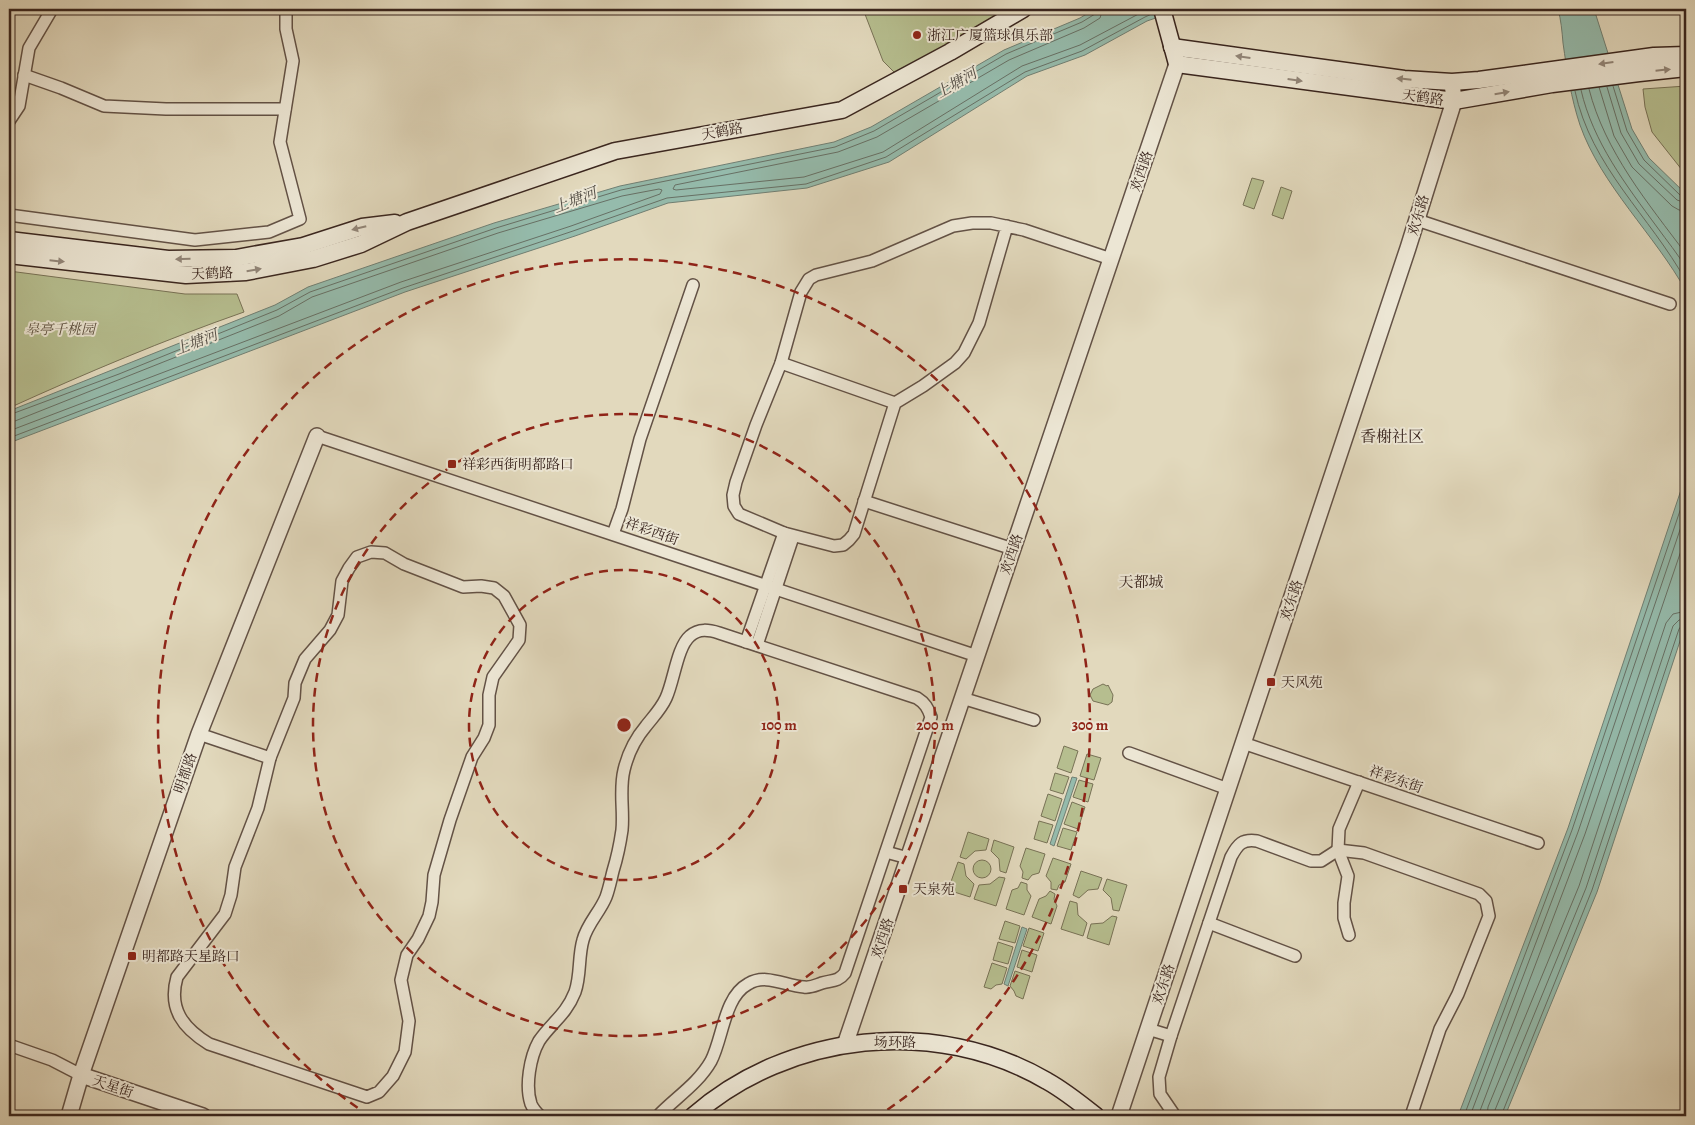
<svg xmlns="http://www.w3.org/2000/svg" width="1695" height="1125" font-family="Alegreya,'Noto Serif SC',serif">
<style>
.green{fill:#b6be8f;stroke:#787256}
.water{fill:#95bbac;stroke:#707f73}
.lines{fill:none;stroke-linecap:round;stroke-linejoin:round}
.shore{stroke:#677065;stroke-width:1}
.minor-casing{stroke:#635246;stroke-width:14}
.tertiary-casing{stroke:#635246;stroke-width:18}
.secondary-casing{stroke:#39251e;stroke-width:19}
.minor{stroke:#ece6d4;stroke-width:11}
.tertiary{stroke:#ece6d4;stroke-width:15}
.secondary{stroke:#ece6d4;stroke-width:16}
.oneway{fill:#928679}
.ring{fill:none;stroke:#8f2418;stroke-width:2.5;stroke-dasharray:9 6}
.poi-dot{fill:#8f2418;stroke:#ece6d4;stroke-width:2}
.labels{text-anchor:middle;stroke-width:4;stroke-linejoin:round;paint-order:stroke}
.poi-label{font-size:14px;fill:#39251e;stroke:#ece6d4;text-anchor:start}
.street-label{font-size:14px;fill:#39251e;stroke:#ece6d4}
.park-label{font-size:14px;font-style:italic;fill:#584b3a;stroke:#ece6d4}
.water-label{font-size:15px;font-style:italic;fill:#504a42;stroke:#ece6d4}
.neighbourhood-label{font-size:15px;fill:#39251e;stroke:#ece6d4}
.quarter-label{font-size:16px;fill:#39251e;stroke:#ece6d4}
.centre{fill:#8f2418;stroke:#ece6d4;stroke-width:2.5}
.ring-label{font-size:15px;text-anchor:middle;font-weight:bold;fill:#8f2418;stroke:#ece6d4;stroke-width:4;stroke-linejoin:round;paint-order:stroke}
</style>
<rect width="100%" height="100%" fill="#e2d9bd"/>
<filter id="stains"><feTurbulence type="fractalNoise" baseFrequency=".004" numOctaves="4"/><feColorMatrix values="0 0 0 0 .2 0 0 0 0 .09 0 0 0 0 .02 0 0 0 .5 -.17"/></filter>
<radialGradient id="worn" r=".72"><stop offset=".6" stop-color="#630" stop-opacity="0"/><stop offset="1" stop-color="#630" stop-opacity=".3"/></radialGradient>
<g class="green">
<polygon points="863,9 1006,9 896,74 883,61"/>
<polygon points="1686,86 1686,175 1652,132 1645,107 1643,89"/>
<polygon points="1252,178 1264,181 1254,209 1243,205"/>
<polygon points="1281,187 1292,191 1283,219 1272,215"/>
<path d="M9,271l176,23h52l7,18c-80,28 -158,61 -235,96z"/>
<polygon points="1103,684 1107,686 1108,685 1113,695 1112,702 1108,705 1093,701 1090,695 1093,689"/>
<polygon points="1064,746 1078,751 1071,773 1057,768"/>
<polygon points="1087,754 1101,758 1094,780 1080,776"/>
<polygon points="1055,773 1069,777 1063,794 1050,790"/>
<polygon points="1079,780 1093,784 1088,802 1073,797"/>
<polygon points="1048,794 1062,799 1055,821 1041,816"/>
<polygon points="1072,802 1085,807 1078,829 1064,824"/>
<polygon points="1039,821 1053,825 1047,843 1034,839"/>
<polygon points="1063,828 1077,832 1071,850 1057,846"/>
<polygon points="968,832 989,839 986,850 975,851 966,859 960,857"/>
<polygon points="994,840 1014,847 1006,873 1000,871 999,859 991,851"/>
<polygon points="1026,848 1045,854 1039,873 1032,875 1028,880 1022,878 1023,872 1020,866"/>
<polygon points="1053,858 1071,864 1065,882 1059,885 1057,890 1051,889 1051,882 1046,876"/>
<circle cx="982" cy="869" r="9"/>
<polygon points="958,862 964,864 966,876 974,884 970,897 948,890"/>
<polygon points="1081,871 1102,878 1098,889 1088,890 1079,898 1073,895"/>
<polygon points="999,877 1005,878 996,906 974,899 979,885 990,884"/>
<polygon points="1107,879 1127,885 1119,911 1113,910 1111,898 1103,890"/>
<polygon points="1021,882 1027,884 1027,890 1031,896 1024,915 1006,909 1012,890 1018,888"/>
<polygon points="1050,891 1055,894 1054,899 1057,906 1051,924 1032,917 1039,899 1046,896"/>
<polygon points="1070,901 1077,903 1078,915 1087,923 1083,936 1061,929"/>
<polygon points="1112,916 1117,917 1109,945 1087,938 1091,924 1103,923"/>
<polygon points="1005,921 1020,926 1015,943 999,939"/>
<polygon points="1029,928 1044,933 1038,951 1023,946"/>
<polygon points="998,942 1013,947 1008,964 993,960"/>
<polygon points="1022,950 1037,955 1032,972 1017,967"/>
<polygon points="992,963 1007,968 1002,984 996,985 991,989 984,987"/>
<polygon points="1015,971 1030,976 1023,999 1016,996 1014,991 1010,986"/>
</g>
<g class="water">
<polygon points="1095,9 1182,9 1147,21 1085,55 1027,76 889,162 807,188 668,203 575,236 405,292 9,443 9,411 275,305 308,287 494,223 620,186 834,142 871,127 1004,50 1080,18"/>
<path d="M1558,9h36l38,120 17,29 37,36v97c-31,-56 -85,-106 -106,-166 -9,-27 -13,-54 -17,-82 -1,-12 -2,-23 -5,-34z"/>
<polygon points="1686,475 1686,623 1597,892 1505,1116 1458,1116 1568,828"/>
<polygon points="1072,777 1077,778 1054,846 1050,844"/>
<polygon points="1022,927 1027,929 1008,986 1004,984"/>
</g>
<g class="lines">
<g class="shore">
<polyline points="1103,9 1100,18 1084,28 1009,60 877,137 838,152 675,185 673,189 676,190 804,177 883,152 1022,66 1080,45 1148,9"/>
<polyline points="1613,86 1627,131 1644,160 1681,196 1686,197"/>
<polyline points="1599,87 1614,136 1632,167 1672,206 1679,210 1686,211"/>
<polyline points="1607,87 1621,133 1639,164 1677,200 1686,203"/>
<path d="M1589,89c16,63 59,114 97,165"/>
<path d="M1581,90c12,52 45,95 76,137 10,14 21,27 29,41"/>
<path d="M1575,91c16,76 75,125 111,190"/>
<polyline points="9,415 119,374 277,310 310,292 496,228 621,190 835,147 874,131 1006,54 1082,22 1095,14 1097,9"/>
<polyline points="9,422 15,421 279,316 312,297 498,233 622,196 659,189 662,190 660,194 571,226 401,282 9,431"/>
<polyline points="9,438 403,288 573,231 667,198 806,184 886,157 1025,72 1082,51 1145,17 1154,13"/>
<polyline points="1464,1116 1572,830 1686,493"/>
<polyline points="1470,1116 1578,832 1686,512"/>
<polyline points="1478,1116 1585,834 1686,536"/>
<polyline points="1487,1116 1488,1107 1579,886 1666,623 1673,614 1686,611"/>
<polyline points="1494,1116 1495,1110 1586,888 1673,626 1679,620 1686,618"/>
<polyline points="1501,1116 1592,890 1679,629 1682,625 1686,624"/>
</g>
<g class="minor-casing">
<g id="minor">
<polyline points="24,75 61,88 104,106 166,109 285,109"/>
<polyline points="9,121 19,106 29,48 52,9"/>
<polyline points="9,215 195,240 269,232 300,219 280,142 293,61 286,29 286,9"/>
<polyline points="1417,220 1670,304"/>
<polyline points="1007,226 979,323 964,353 955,363 923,386 895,403 854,534 849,540 843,545 834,546 784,533 739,514 734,506 733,495 736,482 756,425 781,363 801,292 809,279 816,275 872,261 953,226 972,223 991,223 1024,230 1111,259"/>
<polyline points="781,363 895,403"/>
<polyline points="317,436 977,656"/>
<polyline points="864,501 1013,549"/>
<polyline points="613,534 622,509 640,439 693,285"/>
<path d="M371,552l14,1 19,11 59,23 18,-1 13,2 10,8 16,29 -1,15 -26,37 -4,18v30l-5,13 -12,19 -22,63 -16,55 -2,27 -3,14 -11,23 -11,16 -6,25 8,41 -4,31 -12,24 -14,16 -12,5 -158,-53c-26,-16 -41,-35 -32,-67l48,-63 6,-19 4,-28 23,-59 12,-50 24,-60 1,-15 10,-24 25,-29 8,-15 4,-34 7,-13 8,-11z"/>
<polyline points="746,642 784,533"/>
<polyline points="757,645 793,537"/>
<polyline points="962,698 1034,720"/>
<polyline points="199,734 270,758"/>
<polyline points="1243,743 1538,843"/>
<polyline points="1129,753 1228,789"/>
<polyline points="886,852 908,858"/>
<polyline points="1209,923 1295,956"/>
<polyline points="1349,935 1344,918 1344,903 1348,876 1338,850 1339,829 1359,782"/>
<polyline points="1148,1029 1171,1036"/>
<polyline points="9,1045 52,1060 81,1075"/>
<path d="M540,1116c-4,-4 -7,-7 -9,-12 -6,-18 -1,-47 8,-63 12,-18 27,-26 36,-49 6,-17 3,-35 8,-52 4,-16 17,-28 23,-43 3,-8 5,-18 7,-26 4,-13 7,-27 9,-41 2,-20 -3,-40 2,-60 4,-17 11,-31 22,-44 7,-9 15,-17 20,-28 8,-17 11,-51 24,-62 9,-8 19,-6 29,-3l198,65c8,5 11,10 14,19l-86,256c-7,9 -13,7 -23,10 -6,2 -11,5 -18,4 -19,-1 -38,-14 -56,-3 -24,13 -25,54 -37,77 -13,23 -36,37 -53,55"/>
<path d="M1175,1116l-15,-22 -1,-17 12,-41 60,-179c7,-13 11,-18 26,-16l54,20h10l17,-11 26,3 115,41 7,7 3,15 -31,78 -18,35 -29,87"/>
</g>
</g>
<g class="tertiary-casing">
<g id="tertiary">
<polyline points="845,1045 1177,64"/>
<polyline points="81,1075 203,1116"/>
<polyline points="69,1116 81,1075 199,734 317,436"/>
<polyline points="1119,1116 1408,248 1454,101 1452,82"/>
</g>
</g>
<g class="secondary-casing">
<g id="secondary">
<polyline points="1162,9 1177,64 1454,101 1552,84 1639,73 1686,68"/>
<polyline points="1172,47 1404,79 1452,82 1479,80 1654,56 1686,55"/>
<polyline points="9,240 168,259 236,258 303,246 362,227 395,223"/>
<polyline points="9,255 186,275 246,272 313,259 361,244 407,222 615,151 842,110 950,52 1023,9"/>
<path d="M693,1116c96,-84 243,-100 354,-35 18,10 34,23 49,35"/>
</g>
</g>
<use href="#minor" class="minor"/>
<use href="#tertiary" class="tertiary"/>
<use href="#secondary" class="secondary"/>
</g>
<defs><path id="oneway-solid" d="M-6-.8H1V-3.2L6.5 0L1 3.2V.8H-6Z" transform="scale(1.25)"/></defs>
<g class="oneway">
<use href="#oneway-solid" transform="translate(1243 57) rotate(-172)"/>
<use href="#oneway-solid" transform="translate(1606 63) rotate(172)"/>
<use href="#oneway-solid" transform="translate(1663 70) rotate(-6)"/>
<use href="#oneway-solid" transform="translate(1404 79) rotate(-174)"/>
<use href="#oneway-solid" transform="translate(1295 80) rotate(8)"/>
<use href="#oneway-solid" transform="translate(1502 93) rotate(-10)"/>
<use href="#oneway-solid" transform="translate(359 228) rotate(166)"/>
<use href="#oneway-solid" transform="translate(183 259) rotate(179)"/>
<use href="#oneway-solid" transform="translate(57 261) rotate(6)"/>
<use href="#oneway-solid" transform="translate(254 270) rotate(-10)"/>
</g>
<g class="ring">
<circle cx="624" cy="725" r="155"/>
<circle cx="624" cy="725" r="311"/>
<path d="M370 1116A466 466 0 1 1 878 1116"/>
</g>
<g class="poi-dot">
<circle cx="917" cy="35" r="5"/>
<rect x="447" y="459" width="10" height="10" rx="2.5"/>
<rect x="1266" y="677" width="10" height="10" rx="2.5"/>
<rect x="898" y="884" width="10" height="10" rx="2.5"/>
<rect x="127" y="951" width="10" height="10" rx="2.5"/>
</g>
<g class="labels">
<g class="poi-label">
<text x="927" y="40">浙江广厦篮球俱乐部</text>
<text x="462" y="469">祥彩西街明都路口</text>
<text x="1281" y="687">天风苑</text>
<text x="913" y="894">天泉苑</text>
<text x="142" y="961">明都路天星路口</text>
</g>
<g class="street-label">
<text transform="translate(1423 97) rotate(8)" y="5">天鹤路</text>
<text transform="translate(722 131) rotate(-10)" y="5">天鹤路</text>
<text transform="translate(1141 171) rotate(-71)" y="5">欢西路</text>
<text transform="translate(1418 215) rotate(-73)" y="5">欢东路</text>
<text transform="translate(212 273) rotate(-2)" y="5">天鹤路</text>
<text transform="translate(652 531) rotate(19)" y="5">祥彩西街</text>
<text transform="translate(1011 554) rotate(-71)" y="5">欢西路</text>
<text transform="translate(1291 600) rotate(-72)" y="5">欢东路</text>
<text transform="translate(185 773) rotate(-71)" y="5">明都路</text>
<text transform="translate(1396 779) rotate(19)" y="5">祥彩东街</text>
<text transform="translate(882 938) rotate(-72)" y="5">欢西路</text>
<text transform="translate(1163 984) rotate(-72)" y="5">欢东路</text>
<text x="895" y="1047">场环路</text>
<text transform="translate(113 1086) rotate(19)" y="5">天星街</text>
</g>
<g class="park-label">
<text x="60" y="334">皋亭千桃园</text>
</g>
<g class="water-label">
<text transform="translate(956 83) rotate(-30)" y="5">上塘河</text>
<text transform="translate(575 200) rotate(-21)" y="5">上塘河</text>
<text transform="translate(196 342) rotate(-21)" y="5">上塘河</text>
</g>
<g class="neighbourhood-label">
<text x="1141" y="587">天都城</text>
</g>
<g class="quarter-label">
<text x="1392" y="442">香榭社区</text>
</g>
</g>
<circle cx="624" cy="725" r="8" class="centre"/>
<g class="ring-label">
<text x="779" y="730">100 m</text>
<text x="935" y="730">200 m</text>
<text x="1090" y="730">300 m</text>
</g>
<rect width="1695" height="1125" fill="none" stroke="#e2d9bd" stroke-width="30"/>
<rect x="10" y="10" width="1675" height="1105" fill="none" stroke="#39251e" stroke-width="2.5"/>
<rect x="15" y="15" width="1665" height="1095" fill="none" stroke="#39251e"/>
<rect width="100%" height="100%" filter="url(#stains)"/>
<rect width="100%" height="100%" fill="url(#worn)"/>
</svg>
